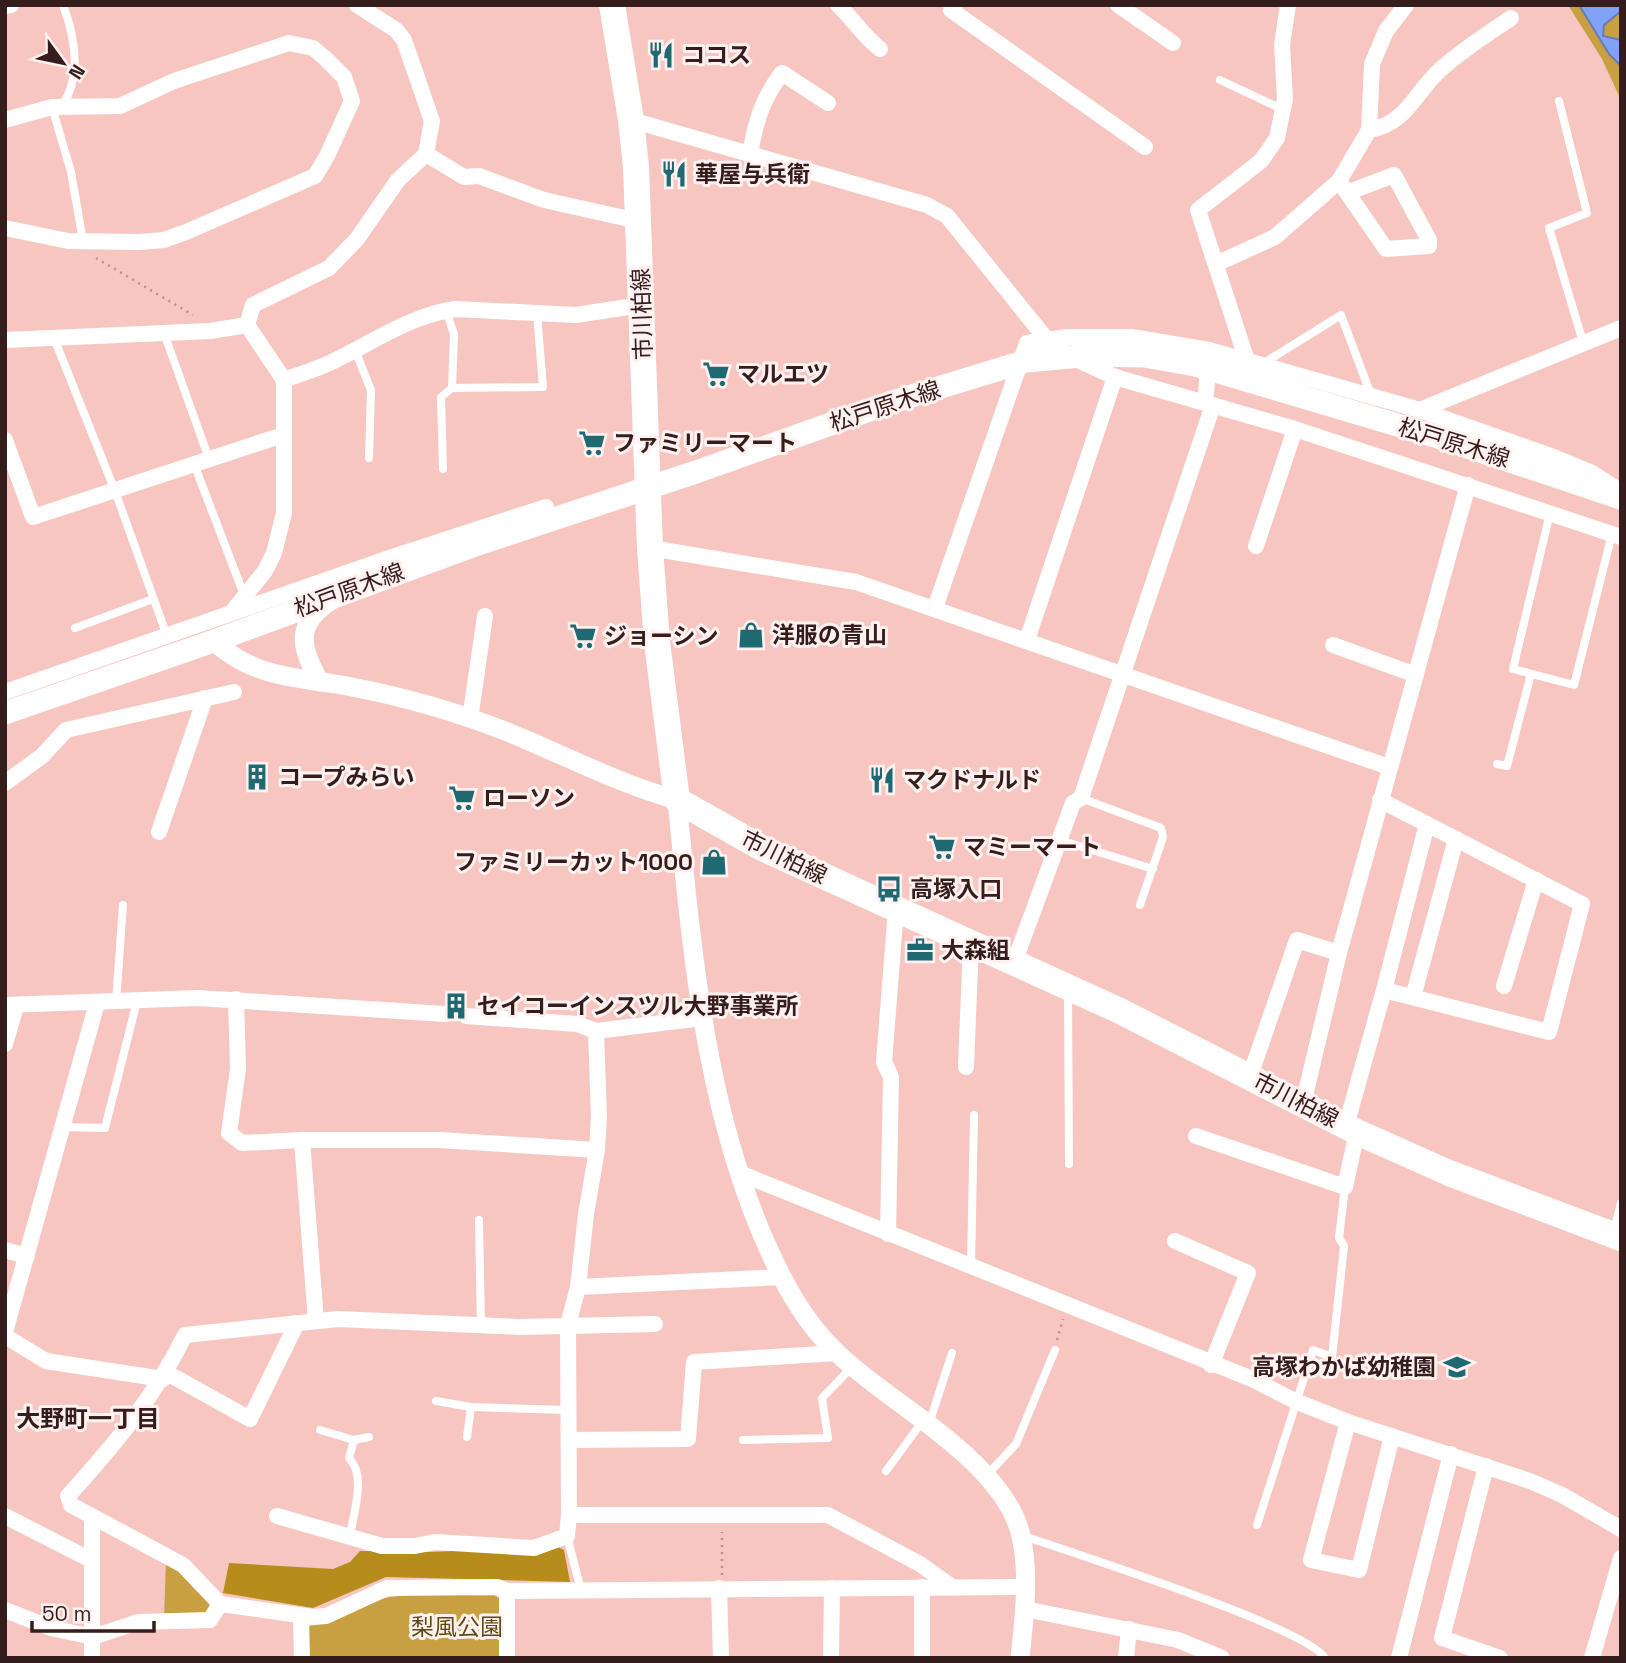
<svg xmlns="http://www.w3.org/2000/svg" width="1626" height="1663" font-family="'Space Grotesk','Noto Sans JP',sans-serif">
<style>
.green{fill:#c8a041}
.forest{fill:#b68d1c}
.water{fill:#80a3f7;stroke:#697bb5;stroke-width:2}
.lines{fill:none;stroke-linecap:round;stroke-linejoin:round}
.path{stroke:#b9908b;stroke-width:2.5;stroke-dasharray:2 5;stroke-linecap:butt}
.service{stroke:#fff;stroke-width:8}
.minor{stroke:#fff;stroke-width:16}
.tertiary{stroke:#fff;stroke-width:19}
.secondary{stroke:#fff;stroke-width:23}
.primary{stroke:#fff;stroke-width:26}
.labels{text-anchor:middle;stroke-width:6;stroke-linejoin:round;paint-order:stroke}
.poi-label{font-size:23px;font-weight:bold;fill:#341d1b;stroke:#fff1f0;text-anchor:start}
.street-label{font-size:23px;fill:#341d1b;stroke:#fff1f0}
.park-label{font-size:23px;fill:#5f4912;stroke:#fff1f0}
.neighbourhood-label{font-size:24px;font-weight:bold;fill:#341d1b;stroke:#fff1f0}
</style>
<rect width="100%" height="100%" fill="#f8c6c0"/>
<g class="green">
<polygon points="1568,5 1621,5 1621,140 1620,98 1602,59"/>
<polygon points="166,1560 216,1604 208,1617 164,1619"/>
<path d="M494,1595l6,4 -1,59h-192v-28l3,-4c29,-4 52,-25 81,-29 33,-5 69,-1 103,-2z"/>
</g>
<polygon class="forest" points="558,1547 564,1550 570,1582 386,1577 313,1608 223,1593 229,1563 333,1569 350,1562 360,1551 429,1552"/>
<polygon class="water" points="1579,5 1621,5 1621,11 1604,25 1603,36 1621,40 1621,66 1609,54"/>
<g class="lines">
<g class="path">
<polyline points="96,258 193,315"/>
<polyline points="1057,1340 1063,1319"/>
<polyline points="722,1575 722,1532"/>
</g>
<g class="service">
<polyline points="1220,80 1284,110"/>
<polyline points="1559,101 1587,213 1549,228 1583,342"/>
<path d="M62,106c20,-30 13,-69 1,-101"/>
<polyline points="52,107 71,172 83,241"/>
<polyline points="446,311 454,334 452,388 543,387 537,314"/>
<polyline points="164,333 209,459"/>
<polyline points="54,338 115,491 167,636"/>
<polyline points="355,350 371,390 369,458"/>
<polyline points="1264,363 1341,315 1371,395"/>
<polyline points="194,464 244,595"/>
<polyline points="443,469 441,397 452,388"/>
<polyline points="1550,513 1513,669 1574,685 1612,534"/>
<polyline points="75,628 153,599"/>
<polyline points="1497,764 1507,766 1531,674"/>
<polyline points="1081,798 1161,828 1163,837 1140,905"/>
<polyline points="1060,840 1153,869"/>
<polyline points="1068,994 1069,1164"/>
<polyline points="116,1002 123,905"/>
<polyline points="63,1127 105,1128 137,1001"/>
<polyline points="479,1220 481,1327"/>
<polyline points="1614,1231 1621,1203"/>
<polyline points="971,1266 974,1115"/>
<polyline points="436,1401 471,1407 567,1410"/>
<polyline points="929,1424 952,1353"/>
<polyline points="320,1430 354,1440"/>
<polyline points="467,1437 471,1407"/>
<polyline points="743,1440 828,1438 822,1398 853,1366"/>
<polyline points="886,1471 922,1422"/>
<polyline points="987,1475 1016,1444 1055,1350"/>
<polyline points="1257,1525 1313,1350 1332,1357 1344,1246 1339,1238 1345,1187"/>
<path d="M1021,1535c48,17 285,92 304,123"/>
<path d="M350,1536c3,-22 17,-60 -1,-78l5,-18 15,-3"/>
<polyline points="567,1536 581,1590"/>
</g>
<g class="minor">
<path d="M838,5c16,15 25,31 42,44"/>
<polyline points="955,5 951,10 1145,147"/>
<polyline points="1118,5 1173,43"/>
<polyline points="5,6 11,5"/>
<polyline points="5,120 52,107 120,106 174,81 289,43 313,48 326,59 344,77 352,101 327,156 315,176 186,232 164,240 139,242 68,241 5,228"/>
<polyline points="631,120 927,205 947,216 1048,341 1071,357 1115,377 1295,429 1621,537"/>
<path d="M1369,130c38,-6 45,-37 72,-61 21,-19 46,-35 70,-51"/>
<path d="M750,153c6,-32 12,-54 32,-80l46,30"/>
<polyline points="426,154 464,177 479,176 544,200 638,221"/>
<polyline points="1339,181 1386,249 1429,246 1429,240 1394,175 1349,192"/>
<polyline points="1216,264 1275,237 1339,181 1369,130 1372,64 1386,31 1406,5"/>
<polyline points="5,340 210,331 247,325"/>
<polyline points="1247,361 1198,210 1261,161 1277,138 1285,99 1282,45 1288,5"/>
<path d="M284,380c13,-5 27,-9 41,-15 43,-19 82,-49 130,-56l121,6 65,-10"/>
<polyline points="1205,403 1209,360"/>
<polyline points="1420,410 1621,328"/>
<polyline points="5,440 33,517 283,435"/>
<polyline points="1256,546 1295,429"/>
<polyline points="650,548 856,582 1389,767"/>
<polyline points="935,608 1027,343 1067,337 1132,337 1209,350 1420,410 1551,456 1592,473 1620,491"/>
<polyline points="232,612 265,571 274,553 284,513 284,380 247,325 253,305 329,268 357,239 398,180 426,154 432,121 404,40 396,30 357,5"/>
<polyline points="1027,640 1115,377"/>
<polyline points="1333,645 1416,675"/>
<polyline points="5,692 392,557 546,507"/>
<polyline points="470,719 485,616"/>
<polyline points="5,783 42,756 66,730 234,692"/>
<polyline points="159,832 205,698"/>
<polyline points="1014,963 1073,803 1081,798 1213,405"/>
<polyline points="1504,986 1536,880"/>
<polyline points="1384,990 1427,824"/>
<polyline points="1413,997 1456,839"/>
<polyline points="236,999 238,1069 229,1133 242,1143 302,1140"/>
<polyline points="5,1005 198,998 445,1014"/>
<polyline points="466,1016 577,1024 596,1031 702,1018"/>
<polyline points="596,1031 599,1117 597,1150 586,1214 578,1287 568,1325 569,1515 828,1515 920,1564 952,1587"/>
<polyline points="5,1044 16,1006"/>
<polyline points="966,1067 971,943"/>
<polyline points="1250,1076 1297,940 1339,953"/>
<polyline points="1303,1104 1339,953 1468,485"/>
<polyline points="1346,1126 1384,990 1549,1032 1582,904 1380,800"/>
<polyline points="1196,1136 1345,1187 1357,1132"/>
<polyline points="742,1174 1252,1379 1295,1401 1348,1422 1530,1481 1562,1495 1621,1529"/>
<polyline points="888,1234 891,1077 884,1062 896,909"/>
<polyline points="1175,1241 1248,1273 1211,1365"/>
<polyline points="5,1250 27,1256"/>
<polyline points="578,1287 782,1277"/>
<polyline points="316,1321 302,1140 439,1140 597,1150"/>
<polyline points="5,1332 97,1003"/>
<polyline points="5,1336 46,1361 163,1379"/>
<polyline points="167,1373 250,1419 297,1323"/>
<polyline points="1348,1422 1311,1560 1359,1570 1392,1436"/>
<polyline points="570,1440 688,1439 694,1362 837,1353"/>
<polyline points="1486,1466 1442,1638 1500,1658"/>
<polyline points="5,1516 91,1560"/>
<polyline points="277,1516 382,1546 415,1546 435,1542 534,1548 567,1536 569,1515"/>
<polyline points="922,1587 922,1658"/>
<polyline points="719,1588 721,1658"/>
<polyline points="507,1591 507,1658"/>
<path d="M220,1604l-37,-39 -112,-60 -3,-9c47,-52 86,-98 117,-161l153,-16 182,8 135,-3"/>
<polyline points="1025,1609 1178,1640 1222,1658"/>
<polyline points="5,1610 51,1628 93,1637 138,1622 210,1620 220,1604 313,1617 326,1616 387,1588 497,1587 507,1591 1024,1587"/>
<polyline points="301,1617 302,1658"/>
<polyline points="92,1658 92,1517"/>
<polyline points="831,1658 832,1588"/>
<polyline points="1126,1658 1129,1629"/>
<polyline points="1399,1658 1451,1454"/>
<polyline points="1592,1658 1621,1558"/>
</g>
<g class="tertiary">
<path d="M214,641c40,38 86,36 138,46 52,10 108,26 158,46 56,23 109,51 167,67 16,161 30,333 106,479 14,27 31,52 53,73 53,52 168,108 185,184 9,39 3,83 -1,122"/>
<path d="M320,682c-20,-34 -26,-58 12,-82"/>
</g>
<polyline class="secondary" points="5,713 214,641 478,544 696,472 892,402 1026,361 1093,355 1144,356 1195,365 1438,437 1621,498"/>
<polyline class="primary" points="612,5 631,120 636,167 650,548 657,642 677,800 760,847 1118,1010 1357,1132 1449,1173 1621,1238"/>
</g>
<defs>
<g id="restaurant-bare" transform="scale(2.1)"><path d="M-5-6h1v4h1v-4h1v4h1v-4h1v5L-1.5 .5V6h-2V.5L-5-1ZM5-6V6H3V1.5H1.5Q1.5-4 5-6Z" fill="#1e6972" stroke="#fff1f0" stroke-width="2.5" paint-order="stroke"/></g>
<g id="supermarket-bare" transform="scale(2.1)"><path d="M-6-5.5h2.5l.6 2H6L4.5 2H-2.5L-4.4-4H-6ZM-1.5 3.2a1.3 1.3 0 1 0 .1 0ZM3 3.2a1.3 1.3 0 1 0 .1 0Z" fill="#1e6972" stroke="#fff1f0" stroke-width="2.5" paint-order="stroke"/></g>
<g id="shop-bare" transform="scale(2.1)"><path d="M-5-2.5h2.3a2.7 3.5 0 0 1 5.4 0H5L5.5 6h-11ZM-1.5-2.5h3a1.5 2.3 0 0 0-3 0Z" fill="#1e6972" stroke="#fff1f0" stroke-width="2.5" paint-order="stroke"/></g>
<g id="building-bare" transform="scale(2.1)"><path d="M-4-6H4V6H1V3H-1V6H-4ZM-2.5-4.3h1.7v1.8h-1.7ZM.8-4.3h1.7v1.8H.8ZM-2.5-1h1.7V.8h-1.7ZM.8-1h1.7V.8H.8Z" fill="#1e6972" stroke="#fff1f0" stroke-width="2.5" paint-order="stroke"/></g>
<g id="bus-bare" transform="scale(2.1)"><path d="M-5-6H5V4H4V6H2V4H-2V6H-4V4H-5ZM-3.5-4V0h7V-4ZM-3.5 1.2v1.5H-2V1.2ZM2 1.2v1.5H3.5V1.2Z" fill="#1e6972" stroke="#fff1f0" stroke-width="2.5" paint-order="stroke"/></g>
<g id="office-bare" transform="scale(2.1)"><path d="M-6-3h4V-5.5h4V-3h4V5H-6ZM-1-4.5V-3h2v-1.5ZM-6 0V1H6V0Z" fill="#1e6972" stroke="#fff1f0" stroke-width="2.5" paint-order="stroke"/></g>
<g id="school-bare" transform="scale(2.1)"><path d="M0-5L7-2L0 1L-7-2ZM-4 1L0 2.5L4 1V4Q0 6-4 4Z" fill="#1e6972" stroke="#fff1f0" stroke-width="2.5" paint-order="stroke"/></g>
</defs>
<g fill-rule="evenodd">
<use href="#restaurant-bare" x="661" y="55"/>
<use href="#restaurant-bare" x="674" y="174"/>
<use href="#supermarket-bare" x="716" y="374"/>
<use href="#supermarket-bare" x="592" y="443"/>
<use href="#shop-bare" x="751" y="635"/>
<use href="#supermarket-bare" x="583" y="636"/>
<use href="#building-bare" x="257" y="777"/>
<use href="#restaurant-bare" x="882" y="780"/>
<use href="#supermarket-bare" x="462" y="798"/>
<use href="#supermarket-bare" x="942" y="847"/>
<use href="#shop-bare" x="714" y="862"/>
<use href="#bus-bare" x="889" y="889"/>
<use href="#office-bare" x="920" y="950"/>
<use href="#building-bare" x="456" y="1006"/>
<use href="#school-bare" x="1457" y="1367"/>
</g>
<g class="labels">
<g class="poi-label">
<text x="682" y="63">ココス</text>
<text x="695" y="182">華屋与兵衛</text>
<text x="737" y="382">マルエツ</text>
<text x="613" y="451">ファミリーマート</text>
<text x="772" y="643">洋服の青山</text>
<text x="604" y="644">ジョーシン</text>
<text x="278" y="785">コープみらい</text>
<text x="903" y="788">マクドナルド</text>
<text x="483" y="806">ローソン</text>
<text x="963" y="855">マミーマート</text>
<text x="693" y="870" text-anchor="end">ファミリーカット1000</text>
<text x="910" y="897">高塚入口</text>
<text x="941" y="958">大森組</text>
<text x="477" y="1014">セイコーインスツル大野事業所</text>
<text x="1436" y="1375" text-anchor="end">高塚わかば幼稚園</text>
</g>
<g class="street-label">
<text transform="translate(642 314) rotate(-92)" y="8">市川柏線</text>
<text transform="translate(885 406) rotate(-18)" y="8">松戸原木線</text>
<text transform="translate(1454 443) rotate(17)" y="8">松戸原木線</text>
<text transform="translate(349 590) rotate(-20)" y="8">松戸原木線</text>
<text transform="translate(784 857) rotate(26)" y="8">市川柏線</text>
<text transform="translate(1296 1100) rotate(27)" y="8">市川柏線</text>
</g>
<g class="park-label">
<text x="457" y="1635">梨風公園</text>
</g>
<g class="neighbourhood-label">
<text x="88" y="1427">大野町一丁目</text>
</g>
</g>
<rect width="1626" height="1663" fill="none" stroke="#341d1b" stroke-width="14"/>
<g transform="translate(63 63) rotate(123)" stroke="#fff1f0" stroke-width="5" paint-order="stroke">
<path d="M0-5L12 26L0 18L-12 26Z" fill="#341d1b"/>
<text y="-10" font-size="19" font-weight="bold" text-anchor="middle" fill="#341d1b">N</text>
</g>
<path d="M32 1621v10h122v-10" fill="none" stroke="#341d1b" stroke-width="3.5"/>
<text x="42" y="1621" font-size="21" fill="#341d1b" stroke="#fff1f0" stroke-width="5" paint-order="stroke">50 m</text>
</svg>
